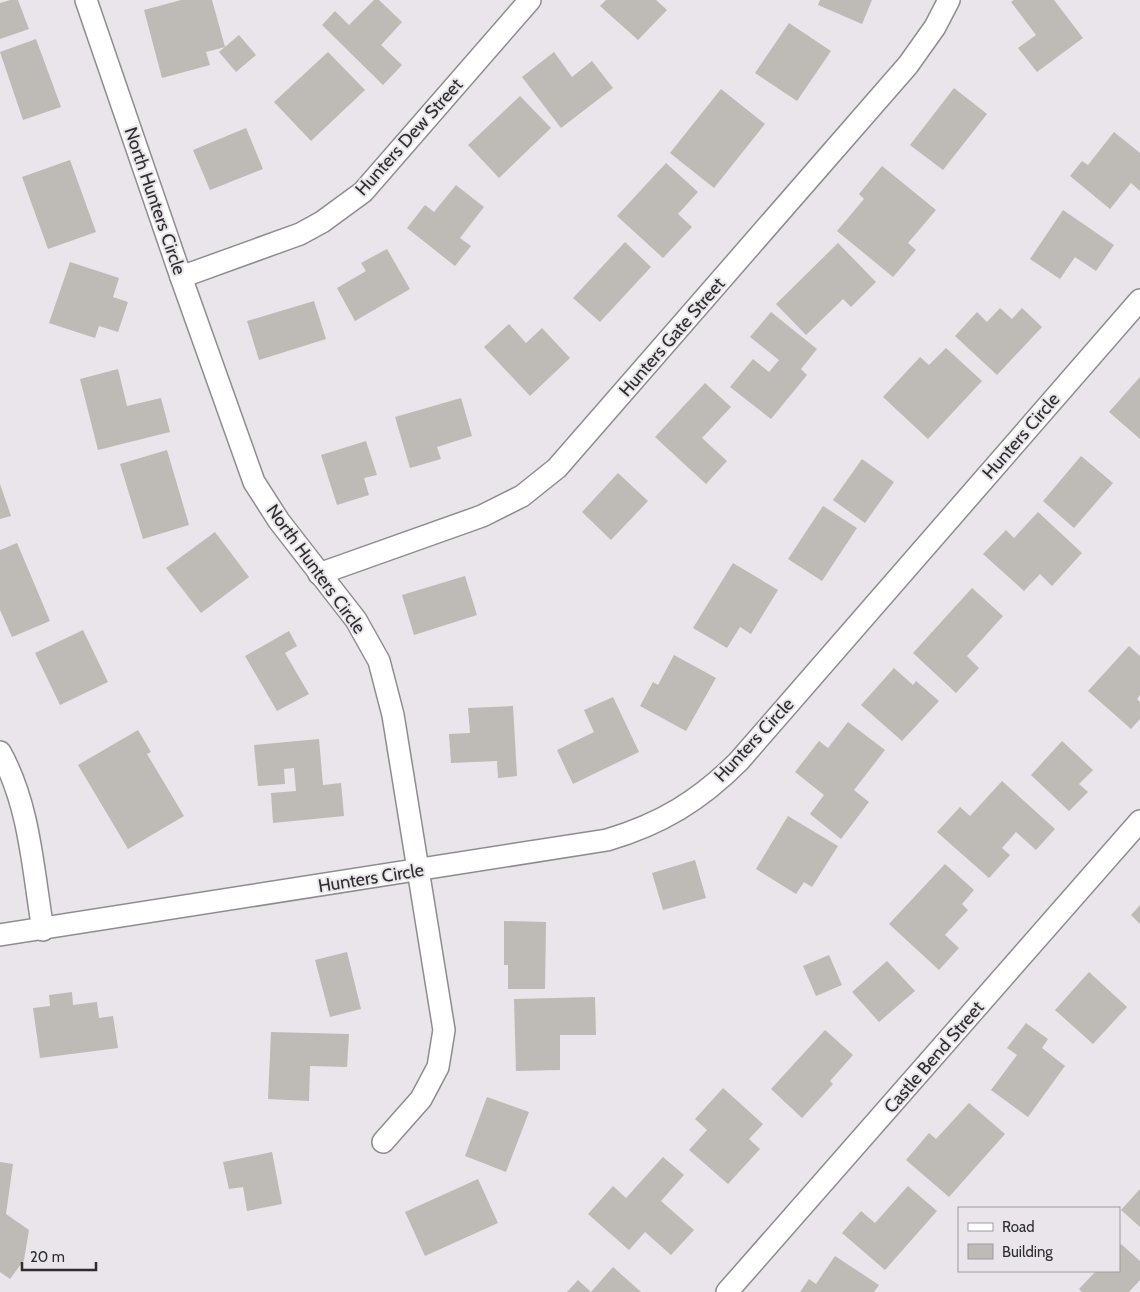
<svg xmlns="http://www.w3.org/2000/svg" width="1140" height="1292" font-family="Cabin,sans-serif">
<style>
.building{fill:#bebab6}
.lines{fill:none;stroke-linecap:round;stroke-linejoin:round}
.street-casing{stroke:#8f8c90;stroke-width:24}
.street{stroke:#fff;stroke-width:21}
.labels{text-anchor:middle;stroke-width:4;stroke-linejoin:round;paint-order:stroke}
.street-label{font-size:18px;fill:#2d2c2e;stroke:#e9e5ea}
</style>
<rect width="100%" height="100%" fill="#e9e5ea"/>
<g class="building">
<polygon points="10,0 18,0 29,29 0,39 0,3"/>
<polygon points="181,0 212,0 225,47 206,52 210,65 162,78 144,10"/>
<polygon points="374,0 379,0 402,22 381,45 402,65 383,85 322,25 335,11 349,25"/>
<polygon points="606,0 656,0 667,10 638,40 600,6"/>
<polygon points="820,0 872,0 862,24 818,5"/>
<polygon points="1014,0 1054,0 1083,38 1037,72 1018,48 1036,35 1011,2"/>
<polygon points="789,23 831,51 797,101 755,73"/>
<polygon points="239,35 256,55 236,72 219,52"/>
<polygon points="36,39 61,107 23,120 0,52"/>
<polygon points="328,52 365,90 311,141 274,102"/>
<polygon points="554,52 572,77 592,61 613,88 561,128 522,77"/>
<polygon points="954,88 987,114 943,170 910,145"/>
<polygon points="721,89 765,124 714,188 670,153"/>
<polygon points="520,96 551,128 499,178 468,145"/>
<polygon points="246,128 263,169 210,190 193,150"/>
<polygon points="1114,132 1140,153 1140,191 1131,183 1110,209 1070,176 1082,161 1088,165"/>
<polygon points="70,160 96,232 48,249 22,177"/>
<polygon points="666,163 698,192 678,214 692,227 663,258 617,216"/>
<polygon points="882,166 936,210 908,243 916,250 893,277 837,231 864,199 859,194"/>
<polygon points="456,185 484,207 460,238 471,246 455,266 407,228 425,205 434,212"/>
<polygon points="1063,210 1114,245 1096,271 1075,257 1060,279 1030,259"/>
<polygon points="625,242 651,267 600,322 573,298"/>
<polygon points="838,243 876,282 851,307 843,299 806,335 776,304"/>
<polygon points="387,249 410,289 355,321 337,288 366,271 361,263"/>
<polygon points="70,262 119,278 113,297 128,302 118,332 99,326 95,338 49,323"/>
<polygon points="314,301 326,339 259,360 247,321"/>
<polygon points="1000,308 1012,319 1022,308 1042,327 997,375 955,336 977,312 987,322"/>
<polygon points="771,312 817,349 801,369 807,375 771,419 730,387 753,359 769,372 779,360 750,337"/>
<polygon points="509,324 526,343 542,328 570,358 530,396 484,347"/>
<polygon points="946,348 982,381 928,439 883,397 920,357 929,365"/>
<polygon points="118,369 127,406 161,398 170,432 98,450 80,379"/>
<polygon points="1140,377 1140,439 1109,412"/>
<polygon points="705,383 731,407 702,438 727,461 706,484 655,437"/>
<polygon points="461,398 472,436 437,447 441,459 410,468 395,417"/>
<polygon points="366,441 377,475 364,478 369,495 337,505 321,455"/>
<polygon points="167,450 189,525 143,539 120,464"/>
<polygon points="1081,456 1113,483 1074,528 1043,501"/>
<polygon points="862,459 894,482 865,523 833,500"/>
<polygon points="618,473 648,501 611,540 582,512"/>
<polygon points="0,484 11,516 0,519"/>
<polygon points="823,506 857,528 822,581 788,559"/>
<polygon points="1038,512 1082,553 1052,586 1040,574 1024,591 983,554 1006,530 1014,538"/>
<polygon points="215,532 249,577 201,613 166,568"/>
<polygon points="17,543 50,621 12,637 0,610 0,550"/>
<polygon points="733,563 778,590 751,634 740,627 727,648 693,628"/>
<polygon points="465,576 477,615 414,635 402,595"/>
<polygon points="972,588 1003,616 967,656 979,668 956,693 913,653"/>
<polygon points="83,630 108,682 60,705 35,653"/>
<polygon points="289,631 297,646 285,653 309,694 277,711 245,656"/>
<polygon points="1129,646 1140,656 1140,695 1137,699 1140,702 1140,719 1131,729 1088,691"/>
<polygon points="674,655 716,678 686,731 640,706 653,682 658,685"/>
<polygon points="894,668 913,685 916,681 939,701 902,741 861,705"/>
<polygon points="613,697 639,752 573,784 557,750 594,732 584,710"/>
<polygon points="513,706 517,776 498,778 497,761 451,763 449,734 470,733 468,708"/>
<polygon points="848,722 885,750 854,790 869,802 841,839 810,814 824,795 795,772 819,741 828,748"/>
<polygon points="138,730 151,752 147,754 184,816 128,849 78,765"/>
<polygon points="319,739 323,785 341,783 344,816 273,823 271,793 296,791 294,768 284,769 285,784 258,786 254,745"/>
<polygon points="1062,741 1093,770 1079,784 1088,792 1069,811 1031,775"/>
<polygon points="1002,781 1055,829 1036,850 1016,832 1002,848 1010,855 989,878 937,832 960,807 970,816"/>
<polygon points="788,816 838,846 812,887 804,882 796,894 756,869"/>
<polygon points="695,860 706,898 663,910 652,873"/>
<polygon points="945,864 974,890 962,904 968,910 945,935 959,948 939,970 889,924"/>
<polygon points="1140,905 1140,924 1131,915"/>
<polygon points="504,921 546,922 545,989 508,989 508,965 504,965"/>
<polygon points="347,952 361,1009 330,1017 315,960"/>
<polygon points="829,955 842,985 816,996 803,966"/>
<polygon points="887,961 915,991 879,1022 852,992"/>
<polygon points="1089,972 1127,1007 1093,1044 1055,1010"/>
<polygon points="72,992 73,1005 97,1002 99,1018 113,1016 118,1048 40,1058 33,1008 50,1006 49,995"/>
<polygon points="595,997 596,1035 560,1035 560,1070 516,1071 514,999"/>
<polygon points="1026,1023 1048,1039 1042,1048 1065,1066 1028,1117 991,1090 1017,1055 1007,1048"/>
<polygon points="825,1030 853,1055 830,1081 833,1084 802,1118 771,1089"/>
<polygon points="271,1032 349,1034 347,1067 310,1066 309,1101 268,1099"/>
<polygon points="723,1088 763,1124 749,1139 760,1149 728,1184 689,1150 707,1130 695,1119"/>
<polygon points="487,1097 529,1112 506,1172 465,1156"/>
<polygon points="969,1103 1005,1134 949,1197 906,1160 929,1133 936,1139"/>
<polygon points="272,1152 282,1204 247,1211 243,1187 229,1189 223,1162"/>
<polygon points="663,1157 684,1175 661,1201 694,1230 671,1255 645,1232 629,1250 588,1214 613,1186 626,1198"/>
<polygon points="0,1162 13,1164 6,1214 29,1230 24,1260 10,1279 0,1272"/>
<polygon points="478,1179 498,1223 425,1256 405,1212"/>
<polygon points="908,1186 937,1211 885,1270 842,1233 861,1211 875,1223"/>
<polygon points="1140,1189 1140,1227 1121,1210"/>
<polygon points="1121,1244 1140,1261 1140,1280 1129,1292 1082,1292 1079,1289 1096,1271 1119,1271 1119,1246"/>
<polygon points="835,1256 879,1285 874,1292 800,1292 809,1279 816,1284"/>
<polygon points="613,1267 641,1292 567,1292 578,1280 591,1292"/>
</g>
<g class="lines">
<g class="street-casing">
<g id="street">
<polyline points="86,0 181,277 254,482 279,521 356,620 379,661 393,715 444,1030 438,1067 421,1099 383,1142"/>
<polyline points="181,277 300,234 322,222 363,192 530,0"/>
<polyline points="319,574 482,516 522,496 557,468 908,65 935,27 949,0"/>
<path d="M0,752c30,53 33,119 43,178"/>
<path d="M0,935l607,-95c54,-16 92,-39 132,-79l401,-461"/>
<polyline points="727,1292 1140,821"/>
</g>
</g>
<use href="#street" class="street"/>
</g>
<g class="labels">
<g class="street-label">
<text transform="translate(409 137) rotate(-48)" y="6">Hunters Dew Street</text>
<text transform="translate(155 201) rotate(71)" y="6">North Hunters Circle</text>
<text transform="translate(672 337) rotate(-49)" y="6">Hunters Gate Street</text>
<text transform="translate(1021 436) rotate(-49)" y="6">Hunters Circle</text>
<text transform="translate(316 569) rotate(54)" y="6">North Hunters Circle</text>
<text transform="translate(754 740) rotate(-47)" y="6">Hunters Circle</text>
<text transform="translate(371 878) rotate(-9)" y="6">Hunters Circle</text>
<text transform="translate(934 1057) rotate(-49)" y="6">Castle Bend Street</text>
</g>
</g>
<rect x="958" y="1207" width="162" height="65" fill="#e9e5ea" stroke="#9e9b9f"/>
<rect x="968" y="1223" width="25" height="8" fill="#ffffff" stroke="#9e9b9f"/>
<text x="1002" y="1232" font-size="15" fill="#2d2c2e">Road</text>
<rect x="968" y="1244" width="25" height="15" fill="#bebab6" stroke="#9e9b9f"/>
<text x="1002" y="1257" font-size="15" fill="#2d2c2e">Building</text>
<path d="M22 1262v8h74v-8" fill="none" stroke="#2d2c2e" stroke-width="2.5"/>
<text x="30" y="1262" font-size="15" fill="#2d2c2e" stroke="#e9e5ea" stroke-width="4" paint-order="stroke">20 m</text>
</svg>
